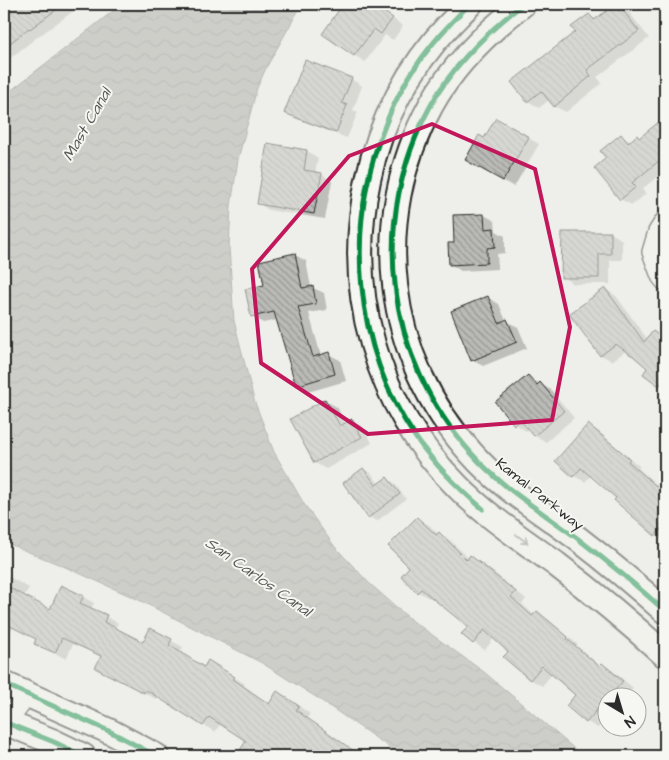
<svg xmlns="http://www.w3.org/2000/svg" width="669" height="760" font-family="'Architects Daughter',sans-serif">
<style>
.water{fill:url(#water-waves);stroke:#757573}
.shadow{fill:#0003}
.building{fill:url(#building-back-hatch);stroke:#2b2b2b}
.lines{fill:none;stroke-linecap:round;stroke-linejoin:round}
.minor-casing{stroke:#2b2b2b;stroke-width:22}
.tertiary-casing{stroke:#2b2b2b;stroke-width:28}
.minor{stroke:#f6f6f2;stroke-width:19}
.tertiary{stroke:#f6f6f2;stroke-width:24}
.cycleway-casing{stroke:#f6f6f2;stroke-width:8}
.cycleway{stroke:#00873e;stroke-width:5}
.oneway{stroke:#90908e}
.marked{fill:none;stroke:#c2185b;stroke-width:4;stroke-linejoin:round}
.labels{text-anchor:middle;stroke-width:4;stroke-linejoin:round;paint-order:stroke}
.street-label{font-size:15px;fill:#2b2b2b;stroke:#f6f6f2}
.water-label{font-size:16px;font-style:italic;fill:#565655;stroke:#f6f6f2}
</style>
<defs>
<pattern id="water-waves" width="16" height="10" patternUnits="userSpaceOnUse" patternTransform="scale(1.25)"><rect width="16" height="10" fill="#a6a6a3"/><path d="M0 5q4-4 8 0t8 0" fill="none" stroke="#878785"/></pattern>
<pattern id="building-back-hatch" width="6" height="6" patternUnits="userSpaceOnUse" patternTransform="scale(1.25)"><rect width="6" height="6" fill="#babab7"/><path d="M-1 5l2 2M0 0l6 6M5-1l2 2" fill="none" stroke="#979795"/></pattern>
</defs>
<rect width="100%" height="100%" fill="#eeeeea"/>
<filter id="ink" filterUnits="userSpaceOnUse"><feTurbulence type="fractalNoise" baseFrequency=".02" numOctaves="2"/><feDisplacementMap in="SourceGraphic" scale="10" xChannelSelector="R" yChannelSelector="G"/><feConvolveMatrix kernelMatrix="1 2 1 2 8 2 1 2 1" color-interpolation-filters="sRGB"/></filter>
<g filter="url(#ink)">
<polygon class="water" points="122,4 302,4 266,68 257,88 238,159 231,206 229,247 234,321 254,400 274,452 304,504 335,547 369,583 410,619 484,672 570,745 582,756 402,756 316,697 262,663 137,599 63,566 4,542 4,96"/>
<g class="shadow">
<polygon points="4,4 83,4 42,34 41,34 4,63"/>
<polygon points="344,4 372,4 403,26 393,40 385,35 365,62 354,55 323,33"/>
<polygon points="407,4 421,4 415,9"/>
<polygon points="617,4 628,11 649,38 597,77 602,83 566,112 554,106 549,100 539,108 528,101 513,83 577,32 589,15 597,20"/>
<polygon points="351,79 362,86 353,110 358,112 347,138 297,119 286,112"/>
<polygon points="665,119 665,171 642,189 646,194 632,205 620,199 608,158 621,136 631,142 637,137 641,139"/>
<polygon points="496,120 539,144 514,187 467,160 485,140"/>
<polygon points="307,151 318,158 315,173 321,174 332,181 325,219 269,210 258,203"/>
<polygon points="484,215 495,221 496,231 505,236 505,253 497,254 498,269 461,271 450,264 455,244"/>
<polygon points="611,233 622,240 622,260 610,260 610,284 574,284 563,277"/>
<polygon points="295,255 306,261 311,287 324,293 327,310 309,313 321,356 328,354 340,360 346,381 308,392 297,385 277,320 263,323 252,316 265,286"/>
<polygon points="605,289 616,296 648,340 654,332 665,339 665,388 645,373 649,368 627,350 612,361 601,355"/>
<polygon points="488,298 499,304 506,321 507,321 518,327 527,348 483,366 472,360"/>
<polygon points="528,377 551,390 574,418 546,442 535,435 529,428 526,431 515,424"/>
<polygon points="325,401 337,407 346,424 352,421 363,427 372,443 326,469 315,463 291,419"/>
<polygon points="588,425 599,432 640,467 638,468 665,492 665,541 656,535 618,498 591,475 585,482 574,476 557,461"/>
<polygon points="363,469 371,473 379,484 387,478 394,483 406,499 377,521 369,517"/>
<polygon points="418,519 429,525 438,534 439,533 450,540 469,559 471,557 482,563 526,599 522,604 535,616 537,613 548,619 578,645 577,646 600,666 602,664 613,671 633,688 625,698 606,698 606,718 598,728 587,722 577,695 552,674 542,686 530,679 510,651 494,638 485,650 474,643 463,634 469,627 432,596 429,598 418,592 403,576 411,567"/>
<polygon points="4,574 29,588 24,597 51,611 83,597 94,603 91,609 118,623 115,629 143,644 151,630 183,647 180,653 205,668 220,668 245,684 243,687 270,704 289,699 310,714 307,718 361,756 251,756 242,750 248,741 221,723 215,732 157,696 156,699 108,674 102,657 73,644 66,659 36,643 37,639 13,627 9,635 4,632"/>
</g>
<g class="building">
<polygon points="4,4 64,4 30,29 29,28 4,48"/>
<polygon points="343,4 372,4 393,18 381,34 374,29 354,56 322,34"/>
<polygon points="616,4 618,4 639,31 587,70 591,76 554,107 541,91 527,102 511,82 575,32 571,27 589,14 594,20"/>
<polygon points="305,60 352,78 342,103 347,105 336,133 284,113"/>
<polygon points="665,117 665,156 632,183 636,187 620,200 594,168 606,158 600,151 621,134 628,143 637,135 639,138"/>
<polygon points="496,118 529,137 503,181 465,160 479,135 484,138"/>
<polygon points="267,143 307,150 304,170 322,173 314,214 257,204"/>
<polygon points="484,214 485,229 494,228 495,247 487,248 487,263 449,265 448,243 454,243 453,215"/>
<polygon points="562,232 611,232 611,254 599,254 599,278 561,278"/>
<polygon points="295,253 302,288 313,286 316,304 298,307 313,357 329,352 335,374 296,386 274,312 251,317 245,289 264,285 259,261"/>
<polygon points="605,288 644,342 653,331 665,340 665,379 659,386 643,374 647,368 632,355 631,355 616,344 600,356 569,314"/>
<polygon points="488,296 499,323 507,319 517,342 471,361 451,311"/>
<polygon points="528,375 537,385 540,382 564,411 534,436 520,420 514,425 495,402"/>
<polygon points="325,399 340,426 352,419 362,437 314,463 290,419"/>
<polygon points="588,424 630,459 628,461 665,494 665,524 655,536 614,500 616,498 581,468 573,477 555,461"/>
<polygon points="363,468 376,485 387,477 400,494 368,518 343,483"/>
<polygon points="417,517 436,535 439,532 467,560 470,555 516,592 511,597 532,616 537,611 568,637 567,639 599,666 602,663 623,681 608,698 606,698 606,699 586,723 566,706 575,695 542,666 530,680 503,657 508,652 484,630 473,644 461,634 468,627 421,589 417,593 401,576 409,567 388,546"/>
<polygon points="4,585 50,609 61,585 84,596 80,603 107,615 104,622 143,642 150,628 172,639 169,645 204,667 208,660 235,677 233,679 269,704 277,691 299,706 296,710 361,756 249,756 240,750 246,741 209,717 203,726 146,690 144,693 95,668 101,656 62,638 55,653 34,644 36,639 4,623"/>
</g>
<g class="lines">
<g class="minor-casing">
<g id="minor">
<polyline points="665,221 658,232 652,252 661,276 665,281"/>
<polyline points="4,726 28,694"/>
</g>
</g>
<g class="tertiary-casing">
<g id="tertiary">
<path d="M470,4c-7,6 -13,13 -20,20 -41,43 -70,97 -82,156 -24,112 8,225 89,306 28,29 66,54 99,78 38,29 74,59 109,91"/>
<path d="M523,4c-36,28 -70,61 -92,101 -63,115 -46,253 41,349 30,34 69,57 105,84 30,23 60,48 88,73"/>
<polyline points="4,684 111,732 156,756"/>
<polyline points="4,722 54,742 83,756"/>
</g>
</g>
<use href="#minor" class="minor"/>
<use href="#tertiary" class="tertiary"/>
<g class="cycleway-casing">
<g id="cycleway">
<path d="M470,4c-6,5 -12,12 -18,18 -29,30 -51,63 -66,101 -42,102 -33,223 30,315 19,27 42,50 67,71"/>
<path d="M523,4c-36,28 -70,61 -92,101 -63,115 -46,253 41,349 30,34 69,57 105,84 30,23 60,48 88,73"/>
<polyline points="4,684 111,732 156,756"/>
<polyline points="4,722 54,742 83,756"/>
</g>
</g>
<use href="#cycleway" class="cycleway"/>
</g>
<defs><path id="oneway-shaft" d="M-6 0H5M1.5-3L5.5 0L1.5 3" fill="none" stroke-width="1.6" stroke-linecap="round" stroke-linejoin="round" transform="scale(1.25)"/></defs>
<use class="oneway" href="#oneway-shaft" transform="translate(522 539) rotate(37)"/>
</g>
<path d="M0 0H669V760H0ZM432,124l103,45 35,158 -18,93 -184,14 -107,-71 -9,-94 97,-113z" fill="#eeeeea" fill-opacity=".55" fill-rule="evenodd"/>
<path class="marked" d="M432,124l103,45 35,158 -18,93 -184,14 -107,-71 -9,-94 97,-113z"/>
<g class="labels">
<g class="street-label">
<text transform="translate(540 494) rotate(38)" y="5">Kamal Parkway</text>
</g>
<g class="water-label">
<text transform="translate(86 124) rotate(-60)" y="6">Mast Canal</text>
<text transform="translate(259 576) rotate(35)" y="6">San Carlos Canal</text>
</g>
</g>
<rect width="669" height="760" fill="none" stroke="#f6f6f2" stroke-width="20"/>
<rect x="10" y="10" width="649" height="740" fill="none" stroke="#2b2b2b" stroke-width="2" filter="url(#ink)"/>
<g transform="translate(622 712) rotate(142)"><circle r="24" fill="#f6f6f2" stroke="#a5a5a2"/>
<path d="M0-4L9 19L0 12L-9 19Z" fill="#2b2b2b"/>
<text y="-8" font-size="14" font-weight="bold" text-anchor="middle" fill="#2b2b2b">N</text>
</g>
</svg>
